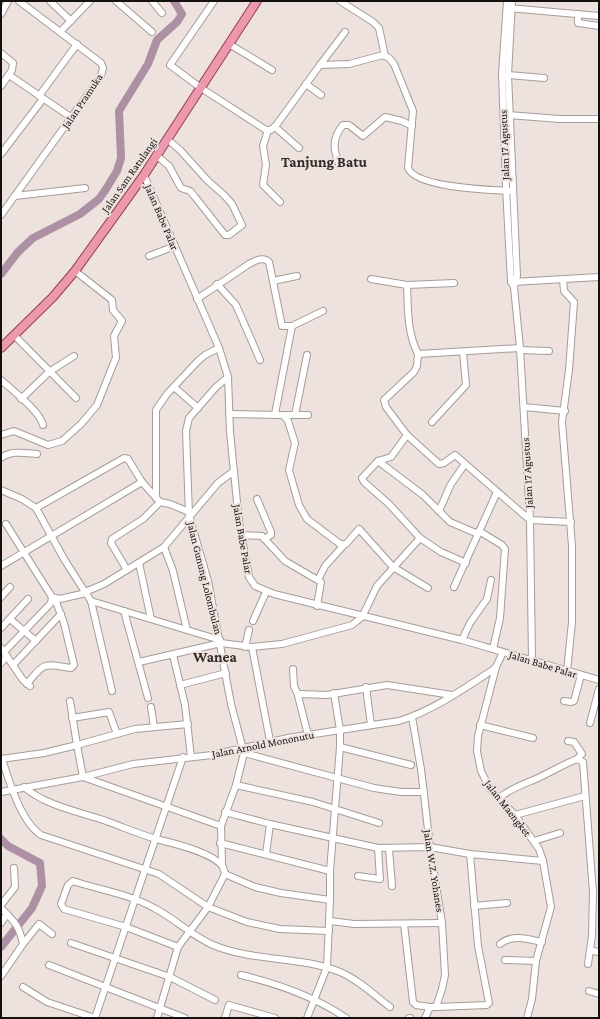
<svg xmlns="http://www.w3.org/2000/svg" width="600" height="1019" font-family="'Crimson Pro',serif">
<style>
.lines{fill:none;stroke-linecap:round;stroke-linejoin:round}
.river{stroke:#ad90a3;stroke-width:8}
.minor-casing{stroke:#a69c98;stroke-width:8}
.major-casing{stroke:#993d52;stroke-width:10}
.minor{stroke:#fff;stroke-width:6}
.major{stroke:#ec99ad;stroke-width:8}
.labels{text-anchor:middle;stroke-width:4;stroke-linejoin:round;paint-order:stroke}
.street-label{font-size:11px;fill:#151110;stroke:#ede2de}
.district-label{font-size:15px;font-weight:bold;fill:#322a27;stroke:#ede2de}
</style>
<rect width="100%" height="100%" fill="#ede2de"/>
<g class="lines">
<g class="river">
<polyline points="1,274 18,252 33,238 80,214 99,199 106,189 117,171 121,158 119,111 148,64 157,40 177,22 182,14 174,1"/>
<polyline points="1,839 8,846 40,863 42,886 32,908 1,947"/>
</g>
<g class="minor-casing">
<g id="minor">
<polyline points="19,1 60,32"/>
<polyline points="50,1 71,21"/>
<polyline points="116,1 152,32"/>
<polyline points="152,1 162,13"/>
<path d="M214,1l-44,64 31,23 65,42h5l6,-6 43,-59 29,-1 34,-9 6,3 5,6 19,47 -5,57c8,20 84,22 104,23"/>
<polyline points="340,1 373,22 379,28 385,56"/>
<polyline points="507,1 502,74 506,187 511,282 514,287 520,348 530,520 532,660"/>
<polyline points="512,1 508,75 517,276 514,287"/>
<polyline points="508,8 599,16"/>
<polyline points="1,14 8,1"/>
<polyline points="578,14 578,23 599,26"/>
<polyline points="229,44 272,70"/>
<polyline points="1,53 13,63 12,70 1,86"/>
<polyline points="320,65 345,32"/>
<polyline points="9,75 72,118"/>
<polyline points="508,75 544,78"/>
<polyline points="306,84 321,95"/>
<polyline points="39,96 77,44"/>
<polyline points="508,115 560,119 599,119"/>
<polyline points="275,127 299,148"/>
<polyline points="268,130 263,146 266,165 263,185 280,202"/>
<polyline points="1,154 43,99"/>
<polyline points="156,155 169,166 181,188 190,191 195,197 225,235 229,235 242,225 232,204 224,195 208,181 180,150 167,139"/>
<path d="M339,164c-6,-15 -7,-26 4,-39h6l14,11 22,-19 17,4 10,5"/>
<polyline points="144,175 219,348 228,377 230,432 239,522 249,577 255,586 274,594 462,640 599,680"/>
<polyline points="15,196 85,188"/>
<polyline points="1,215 101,76 103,68 101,63 60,32 90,1"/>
<polyline points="149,256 175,246"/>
<polyline points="371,279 407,285"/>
<polyline points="563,280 564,291 574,302 569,370 562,422 572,546 572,622 567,671"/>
<polyline points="273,281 297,276"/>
<polyline points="513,282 599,277"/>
<polyline points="217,284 236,305 260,360"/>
<path d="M197,299l52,-35c6,-3 14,-8 20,-2l13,64h10l31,-15"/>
<polyline points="14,335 76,398"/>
<polyline points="520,350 549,351"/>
<path d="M418,354c-11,-22 -10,-45 -11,-69l47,-2"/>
<path d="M1,380c11,10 39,31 42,45"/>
<polyline points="174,387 198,408"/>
<polyline points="21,399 49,372 74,356"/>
<polyline points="524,407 565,411"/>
<polyline points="229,414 283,415 288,421 295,443 289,470 299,505 307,519 340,544 346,544 359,529 393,567 428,588"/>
<polyline points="275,414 292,326"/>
<polyline points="283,415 308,415"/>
<polyline points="295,415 307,355"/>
<polyline points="432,422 466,385 463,352"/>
<polyline points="1,435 14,431 48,445 62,441 81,424 97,405 113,365 116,358 114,336 122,321 113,310 112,300 75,271"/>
<polyline points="407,435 439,464 444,463 455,455 530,520 571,522"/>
<path d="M1,458c10,-8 24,-5 36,-4"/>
<polyline points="378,461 423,495 450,522 478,534"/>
<polyline points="1,490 22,499 36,508 64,559 85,592"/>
<polyline points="156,498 156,410 167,394 198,361 205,355 219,348"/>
<polyline points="257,499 271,532 271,535 264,539"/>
<polyline points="36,508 124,458 128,459 142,482 160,502 170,504 189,512"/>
<polyline points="439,511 451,484 465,464"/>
<polyline points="6,524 52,597 60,599 86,593 85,592 104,584 164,547 218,483 234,471"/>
<polyline points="479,531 502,545 505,549 500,618 493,649"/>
<polyline points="242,535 262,536 285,561 321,582 317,606"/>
<polyline points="164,547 173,571 187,630"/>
<polyline points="139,563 151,619"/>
<polyline points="466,563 441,552 420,538 389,504 364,482 362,478 378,461 391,457 407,435 386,407 384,400 414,372 417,366 418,354 520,348"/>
<polyline points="1,566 142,482"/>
<polyline points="127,570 111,543 112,539 143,519 160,502"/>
<polyline points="318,580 325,566 344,545"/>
<polyline points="454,587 497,492"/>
<polyline points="86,593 91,601 220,640"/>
<polyline points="1,597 10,587"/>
<polyline points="91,601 112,691"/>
<polyline points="124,611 148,698"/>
<polyline points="10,619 36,641"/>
<polyline points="253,621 266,592"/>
<polyline points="1,628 28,599"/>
<polyline points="462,640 470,623 487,599 491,580"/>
<polyline points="245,647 249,630"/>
<polyline points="252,647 270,741"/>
<polyline points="1,648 23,680 30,686"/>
<polyline points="4,652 51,603 52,597"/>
<polyline points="173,655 185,705 191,757"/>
<polyline points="139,662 221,643 252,647 282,644 352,625 362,617 377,586 420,538"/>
<polyline points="1,663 7,656"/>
<polyline points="13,665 61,614"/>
<polyline points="496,667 478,736 477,751 481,771 490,789 515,815 539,849 543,861 551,907 536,961 532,999 527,1018"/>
<polyline points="293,669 294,686 298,695"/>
<path d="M27,684c18,-23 17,-20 44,-16l3,-3 -10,-42 -9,-24"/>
<polyline points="180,685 226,673"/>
<polyline points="366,687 371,725"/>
<polyline points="70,701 77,745 135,729 188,724"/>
<polyline points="564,701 571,702 574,701 581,675"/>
<polyline points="151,707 154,727"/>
<polyline points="412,717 421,769 430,847 442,923 445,975 442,989 436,1007 430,1007 425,1018"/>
<polyline points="72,718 109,712 117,734"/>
<polyline points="590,723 599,689"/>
<polyline points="480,725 533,738"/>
<polyline points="308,735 298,696 300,694 327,695 387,685 452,695"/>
<polyline points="568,741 574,742 582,754 577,759"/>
<polyline points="340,747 411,765"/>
<polyline points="244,753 374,788 401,792 424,792"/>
<polyline points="1,759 44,753 77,745 83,777 221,826"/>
<path d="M2,759c7,22 19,63 39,76l118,39 49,33 39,15 33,7 49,2"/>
<polyline points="236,785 313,802 379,823"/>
<path d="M24,787c22,19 56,25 82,34 17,6 33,13 50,18 16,4 57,13 67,28l2,7 -17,33 -30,40 -21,71"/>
<path d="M1,792l82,-15 50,-13 79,-9 76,-17 111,-17c33,-10 63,-31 92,-50l5,-4 7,-15"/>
<path d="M499,798c12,-10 25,-14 39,-20 13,-6 26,-14 39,-19l6,3 10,130 -1,44 -4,28"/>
<polyline points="225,812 270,824 266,854"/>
<polyline points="515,815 585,796"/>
<polyline points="270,824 378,848 430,847 470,854 543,861"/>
<polyline points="534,841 560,833"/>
<polyline points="220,843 330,871 330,900"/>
<polyline points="389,849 392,886"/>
<polyline points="222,864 221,826 236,785 244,753 231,704 208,581 189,515 186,431 189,418 216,387 228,377"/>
<polyline points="330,871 340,747 340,730 334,693"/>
<polyline points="225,874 255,887 281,893 330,900 327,967 307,1018"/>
<polyline points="358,876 380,879 378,848"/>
<polyline points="1,905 15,887 14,868"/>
<polyline points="474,906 507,903"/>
<path d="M1,908c13,13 18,17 22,36l-22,32"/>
<polyline points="330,921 354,924 442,923"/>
<polyline points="1,923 7,914"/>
<polyline points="404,924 413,1002 416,1005 430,1007"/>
<polyline points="71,943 170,977 215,1000"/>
<polyline points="23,944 39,924 52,934"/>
<path d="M500,944c12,-10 28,-5 42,-2"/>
<path d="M178,947l-52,-20 -62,-18 -3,-5 7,-19 5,-4c27,9 56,13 81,27 20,10 38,28 59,37 41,17 88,11 127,27 19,8 34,23 50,35"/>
<polyline points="593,951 599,952"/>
<polyline points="505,960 536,961"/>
<polyline points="49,965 185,1018"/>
<path d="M241,975c38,9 73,21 105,43"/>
<polyline points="23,987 47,1002 95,1018"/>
<polyline points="589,991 599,994"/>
<polyline points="436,1007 487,1005 489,1003 478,946 470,854"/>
<polyline points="95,1018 183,757"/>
<polyline points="225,1018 229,1005 275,1018"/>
<polyline points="409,1018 410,1018"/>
</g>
</g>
<g class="major-casing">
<polyline id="major" points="1,348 53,297 75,271 144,175 257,1"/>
</g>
<use href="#minor" class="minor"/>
<use href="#major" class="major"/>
</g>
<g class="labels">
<g class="street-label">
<text transform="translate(82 101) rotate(-56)" y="4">Jalan Pramuka</text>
<text transform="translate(504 145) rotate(-92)" y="4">Jalan 17 Agustus</text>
<text transform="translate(129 175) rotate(-55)" y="4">Jalan Sam Ratulangi</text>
<text transform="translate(162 217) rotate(67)" y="4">Jalan Babe Palar</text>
<text transform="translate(527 473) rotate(-93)" y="4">Jalan 17 Agustus</text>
<text transform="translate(243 539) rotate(80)" y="4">Jalan Babe Palar</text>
<text transform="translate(205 578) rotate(76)" y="4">Jalan Gunung Lolombulan</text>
<text transform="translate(543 664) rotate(17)" y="4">Jalan Babe Palar</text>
<text transform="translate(263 744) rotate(-11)" y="4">Jalan Arnold Mononutu</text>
<text transform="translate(508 808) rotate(52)" y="4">Jalan Maengket</text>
<text transform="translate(434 871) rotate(81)" y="4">Jalan W.Z. Yohanes</text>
</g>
<g class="district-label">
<text x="324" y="167">Tanjung Batu</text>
<text x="215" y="662">Wanea</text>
</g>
</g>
<rect width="600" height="1019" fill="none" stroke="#151110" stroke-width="4"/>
</svg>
